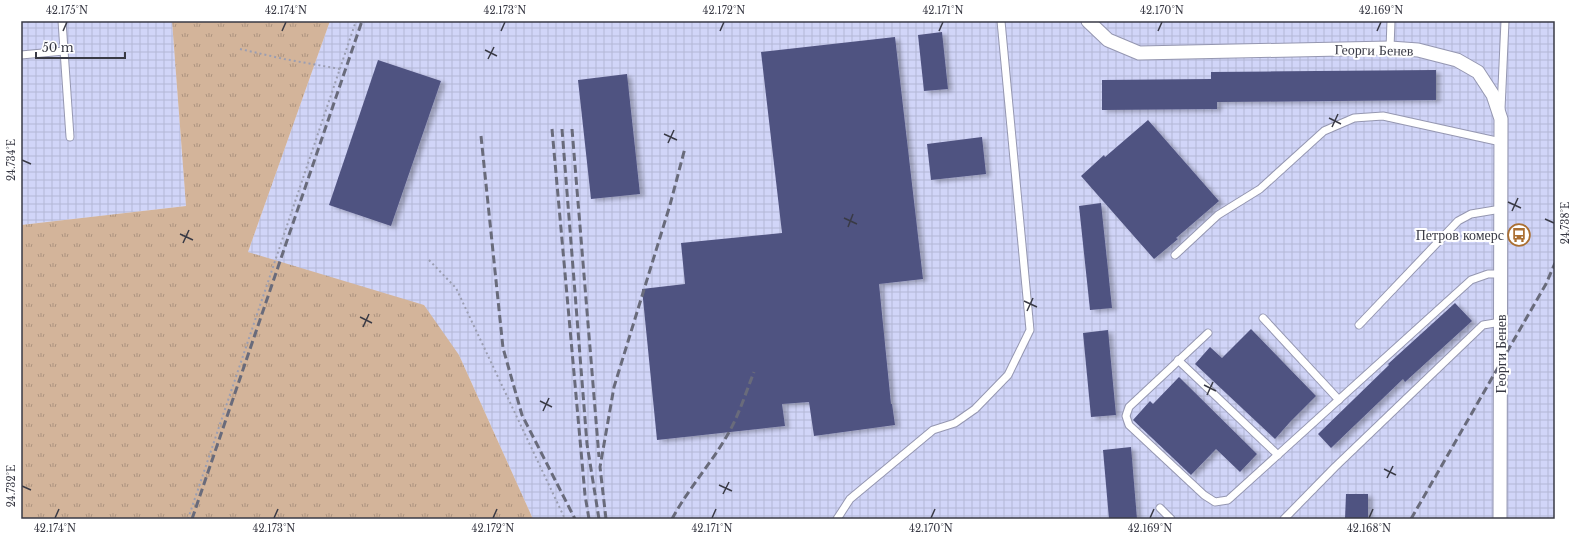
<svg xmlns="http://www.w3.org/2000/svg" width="1576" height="540" font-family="'Libre Baskerville',serif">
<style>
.industrial{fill:url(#industrial-grid)}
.grass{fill:url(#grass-tufts)}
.building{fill:#505381;filter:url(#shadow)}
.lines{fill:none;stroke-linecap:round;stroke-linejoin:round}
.lane-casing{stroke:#9597b1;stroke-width:9}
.street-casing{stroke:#9597b1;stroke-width:15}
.path{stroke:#9b9eb2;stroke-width:2;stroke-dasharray:2 3;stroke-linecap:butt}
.lane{stroke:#fff;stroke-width:7}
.street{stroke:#fff;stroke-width:13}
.rail{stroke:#696b7b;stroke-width:3;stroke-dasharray:8 4;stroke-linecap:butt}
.ticks{fill:none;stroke:#393a45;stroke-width:1.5}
.labels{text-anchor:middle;stroke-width:4;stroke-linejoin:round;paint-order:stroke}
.street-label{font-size:14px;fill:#393a45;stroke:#fff}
.poi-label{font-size:14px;fill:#393a45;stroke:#fff;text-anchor:end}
.neatline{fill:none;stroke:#393a45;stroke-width:1.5}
.ticks-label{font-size:10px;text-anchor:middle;fill:#393a45}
</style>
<defs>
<pattern id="industrial-grid" width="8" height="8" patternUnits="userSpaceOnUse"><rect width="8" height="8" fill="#d1d5f8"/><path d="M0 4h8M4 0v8" fill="none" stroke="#b4b8d6"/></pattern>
<pattern id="grass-tufts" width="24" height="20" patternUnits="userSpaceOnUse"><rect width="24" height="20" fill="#d3b49a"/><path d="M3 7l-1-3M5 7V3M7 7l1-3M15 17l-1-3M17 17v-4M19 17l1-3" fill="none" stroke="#ac937f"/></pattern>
<filter id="shadow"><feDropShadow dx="4.5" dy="2.5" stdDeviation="2" flood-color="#0004"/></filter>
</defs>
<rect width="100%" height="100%" fill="#dfe3fe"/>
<g class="industrial">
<polygon points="21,21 172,21 186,206 21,225"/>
<polygon points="330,21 1555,21 1555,519 533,519 459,355 248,252"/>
</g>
<polygon class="grass" points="172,21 330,21 248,252 424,305 459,355 533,519 21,519 21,225 186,206"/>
<g class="building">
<polygon points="942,32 948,89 924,91 918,35"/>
<polygon points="895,37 923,279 879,284 891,404 892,404 895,425 814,436 809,402 782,404 785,426 657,440 642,289 685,284 681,243 782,233 761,52"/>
<polygon points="378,60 441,81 391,226 329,205"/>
<polygon points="1436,70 1436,100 1217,102 1217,109 1102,110 1102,80 1211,79 1211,72"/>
<polygon points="627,74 640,194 591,199 578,80"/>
<polygon points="1148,120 1219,201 1176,238 1178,239 1154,259 1081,176 1104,155 1105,157"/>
<polygon points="982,137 986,174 931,180 927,144"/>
<polygon points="1101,203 1112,308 1090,310 1079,206"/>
<polygon points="1455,303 1472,321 1405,382 1403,379 1331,448 1318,434 1389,365 1388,364"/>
<polygon points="1251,329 1316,396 1290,422 1275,439 1195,364 1210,347 1222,358"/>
<polygon points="1108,330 1116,415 1091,417 1083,333"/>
<polygon points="1179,377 1257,454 1240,472 1216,449 1191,475 1133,420 1150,401 1153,404"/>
<polygon points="1131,447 1137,519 1109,519 1103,450"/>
<polygon points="1346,494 1368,494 1368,519 1345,519"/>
</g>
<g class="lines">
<g class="lane-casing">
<g id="lane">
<polyline points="62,21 70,137"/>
<polyline points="1390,48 1391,21"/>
<polyline points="21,55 64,51"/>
<polyline points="1501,109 1505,21"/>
<polyline points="1175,255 1218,215 1260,189 1324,131 1354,118 1383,116 1501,142"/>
<polyline points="1263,318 1339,400"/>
<polyline points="1359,325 1458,221 1471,214 1501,209"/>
<polyline points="1208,333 1129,407 1126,416 1129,425 1204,495 1215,502 1228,500 1471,280 1488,274 1501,274"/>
<polyline points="1178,360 1278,455"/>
<polyline points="1160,508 1171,519"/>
<polyline points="837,519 850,499 933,430 955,423 975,409 1008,375 1030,330 1001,21"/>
<polyline points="1284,519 1335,467 1483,325 1501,322"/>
</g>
</g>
<g class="street-casing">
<polyline id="street" points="1088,21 1108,40 1139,53 1390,48 1418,50 1457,60 1478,72 1493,95 1501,119 1500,519"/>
</g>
<g class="path">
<polyline points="240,49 284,59 340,69"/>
<polyline points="429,260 456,288 565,519"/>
<polyline points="188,519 356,21"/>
</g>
<use href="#lane" class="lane"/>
<use href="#street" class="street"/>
<g class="rail">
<polyline points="552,129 585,495 589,519"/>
<polyline points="562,129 587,444 599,519"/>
<polyline points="572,129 599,457"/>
<polyline points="481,136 503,348 522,415 575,519"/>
<polyline points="192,519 362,21"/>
<polyline points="606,519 600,467 614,387 670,205 685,148"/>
<path d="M672,519c16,-30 39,-55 56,-85 11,-19 18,-42 26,-62"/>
<polyline points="1411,519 1546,284 1555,263"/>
</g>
</g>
<path class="ticks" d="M63,31l4,-9M282,31l4,-9M501,31l4,-9M720,31l4,-9M939,31l4,-9M1158,31l4,-9M1377,31l4,-9M485,50l12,6M488,59l6,-12M1329,118l12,6M1332,127l6,-13M664,134l13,6M668,143l6,-13M22,160l9,4M1508,202l13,6M1512,211l6,-13M844,218l13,6M1545,219l9,4M848,227l5,-13M180,234l13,6M183,243l6,-13M1024,301l13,6M1027,311l6,-13M360,317l12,6M363,327l6,-13M1204,385l12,6M1207,395l6,-13M540,401l12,6M543,411l6,-13M1384,469l12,6M1387,478l6,-12M719,485l13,6M22,486l9,4M723,494l6,-12M55,518l4,-9M274,518l4,-9M493,518l4,-9M712,518l4,-9M931,518l4,-9M1150,518l4,-9M1369,518l4,-9"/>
<defs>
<g id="bus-ring" transform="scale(1.15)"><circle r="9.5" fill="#fff" stroke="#ab6f32" stroke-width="1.5"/><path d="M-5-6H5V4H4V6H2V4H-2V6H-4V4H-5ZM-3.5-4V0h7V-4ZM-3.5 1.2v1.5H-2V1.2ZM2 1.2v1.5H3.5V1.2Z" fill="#ab6f32"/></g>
</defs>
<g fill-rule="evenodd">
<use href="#bus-ring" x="1519" y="235"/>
</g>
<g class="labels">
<g class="street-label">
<text transform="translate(1374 50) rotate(1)" y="5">Георги Бенев</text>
<text transform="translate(1501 354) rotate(-90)" y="5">Георги Бенев</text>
</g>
<g class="poi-label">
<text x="1504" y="240">Петров комерс</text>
</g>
</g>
<rect width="1576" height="540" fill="none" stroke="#ffffff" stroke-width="44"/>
<path d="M36 52v6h89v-6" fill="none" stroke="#393a45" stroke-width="2"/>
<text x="42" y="52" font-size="12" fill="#393a45" stroke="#ffffff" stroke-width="3" paint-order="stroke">50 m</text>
<rect x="22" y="22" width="1532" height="496" class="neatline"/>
<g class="ticks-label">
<text x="67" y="14">42.175°N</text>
<text x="286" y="14">42.174°N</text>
<text x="505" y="14">42.173°N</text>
<text x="724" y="14">42.172°N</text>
<text x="943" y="14">42.171°N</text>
<text x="1162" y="14">42.170°N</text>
<text x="1381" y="14">42.169°N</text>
<text transform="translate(11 160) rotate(-90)" y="4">24.734°E</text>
<text transform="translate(1565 223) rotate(-90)" y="4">24.738°E</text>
<text transform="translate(11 486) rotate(-90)" y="4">24.732°E</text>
<text x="55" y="532">42.174°N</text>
<text x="274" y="532">42.173°N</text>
<text x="493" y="532">42.172°N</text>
<text x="712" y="532">42.171°N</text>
<text x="931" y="532">42.170°N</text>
<text x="1150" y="532">42.169°N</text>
<text x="1369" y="532">42.168°N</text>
</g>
</svg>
